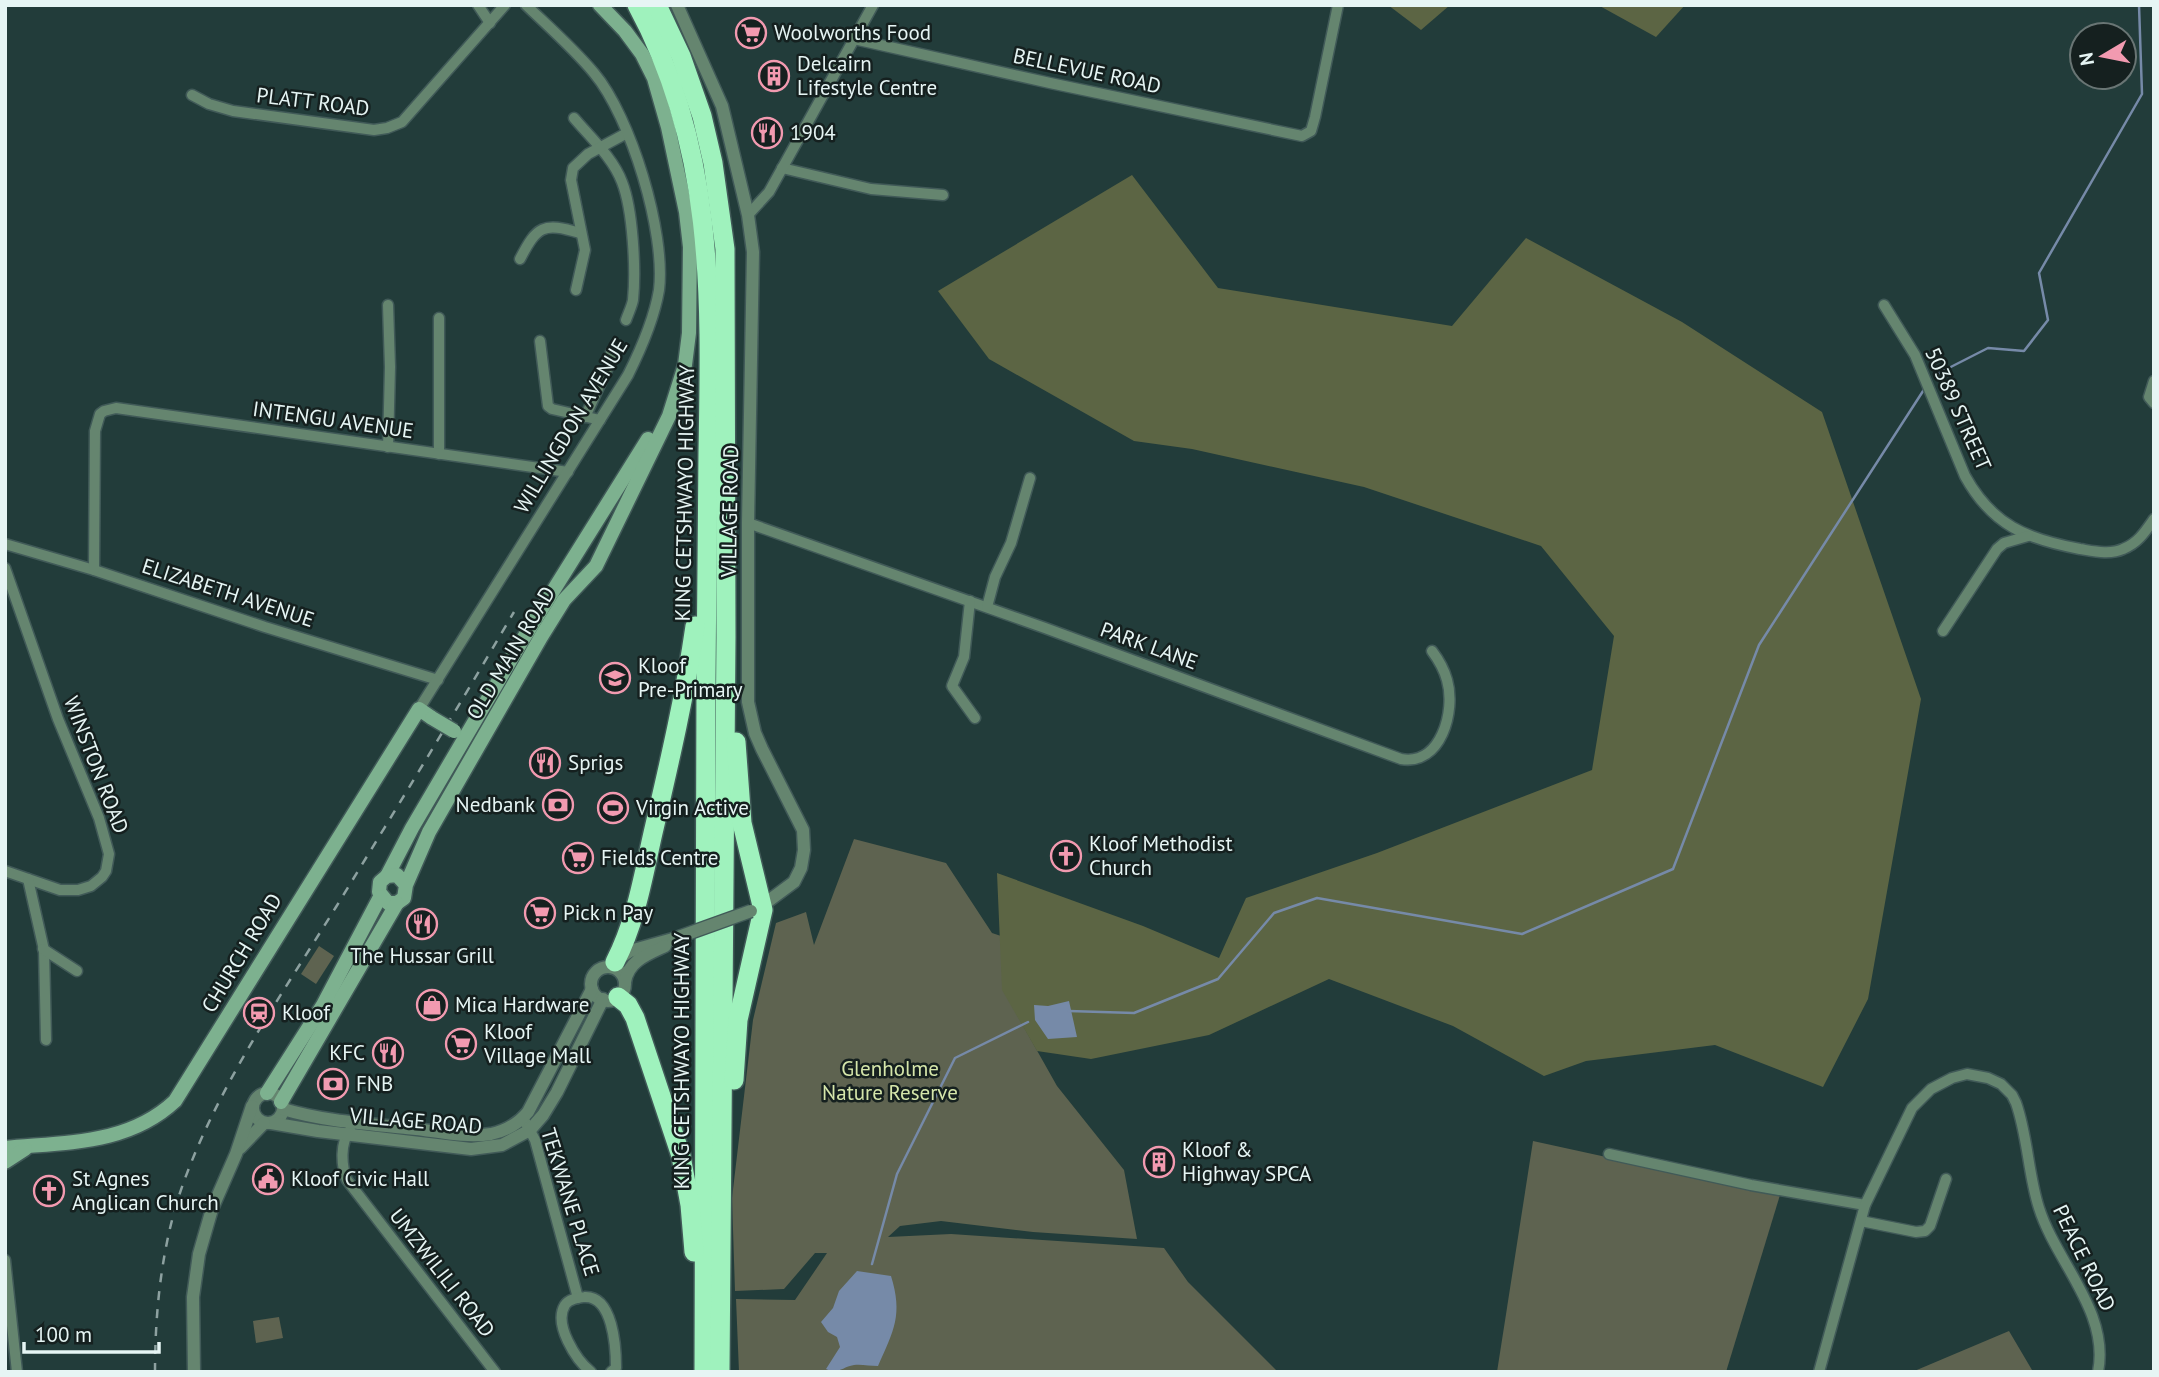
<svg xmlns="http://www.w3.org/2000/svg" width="2159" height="1377" font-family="'PT Sans',sans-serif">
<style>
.green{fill:#5e6350}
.forest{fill:#5c6544}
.water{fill:#768aa8}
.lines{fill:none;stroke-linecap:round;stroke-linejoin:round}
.stream{stroke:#768aa8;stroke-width:2.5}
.minor-casing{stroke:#415a58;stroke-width:13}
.tertiary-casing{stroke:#415a58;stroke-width:15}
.secondary-casing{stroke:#415a58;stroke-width:17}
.motorway-casing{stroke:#415a58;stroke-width:22}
.minor{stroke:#65856f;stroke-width:10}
.tertiary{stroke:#65856f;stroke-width:12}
.secondary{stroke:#7db18f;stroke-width:14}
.motorway{stroke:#9ff2bd;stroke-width:19}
.rail{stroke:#8da1a0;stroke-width:2.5;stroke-dasharray:9 9;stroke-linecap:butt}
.tertiary-bridge-casing{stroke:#415a58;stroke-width:15;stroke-linecap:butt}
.secondary-bridge-casing{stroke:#415a58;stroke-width:17;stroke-linecap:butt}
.tertiary-bridge{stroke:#65856f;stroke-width:12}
.secondary-bridge{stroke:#7db18f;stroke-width:14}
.labels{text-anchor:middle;stroke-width:5;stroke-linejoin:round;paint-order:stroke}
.poi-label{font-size:21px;fill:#e6f5f4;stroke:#15201f;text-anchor:start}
.street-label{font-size:21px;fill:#e6f5f4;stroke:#15201f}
.park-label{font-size:21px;fill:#d5e6aa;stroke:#15201f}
</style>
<rect width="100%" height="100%" fill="#223c3a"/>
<g class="green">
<polygon points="854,839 946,863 992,933 1016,941 1017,1015 1057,1086 1124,1170 1137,1239 1033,1232 941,1221 900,1226 888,1237 951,1234 1164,1248 1188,1282 1278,1372 739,1372 736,1299 795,1300 827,1253 815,1253 784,1289 735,1291 732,1198 753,1020 776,923 806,912 814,945"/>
<polygon points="319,946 334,956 316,984 301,974"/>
<polygon points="1533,1141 1780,1195 1726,1372 1497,1372"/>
<polygon points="279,1317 283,1338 256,1343 253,1321"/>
<polygon points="2009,1331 2032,1370 2037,1372 1912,1372"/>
</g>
<g class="forest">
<polygon points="1388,5 1450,5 1421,30"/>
<polygon points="1598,5 1685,5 1656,37"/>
<polygon points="1132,175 1218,288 1452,326 1526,238 1682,322 1822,412 1921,699 1868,999 1823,1087 1715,1045 1586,1061 1544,1076 1453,1026 1329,979 1209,1035 1091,1059 1037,1051 1002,990 997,873 1143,926 1219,958 1246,898 1377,853 1592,770 1614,636 1541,546 1364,487 1192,449 1134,441 989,359 938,291"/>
</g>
<g class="water">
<polygon points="1069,1001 1077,1037 1048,1039 1035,1020 1034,1005 1048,1006"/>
<path d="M857,1271l34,5c12,39 3,54 -13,90 -8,0 -17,-2 -24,-1 -12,2 -16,10 -28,4l14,-22 -3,-10 -9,-5 -7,-10 12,-14 6,-17z"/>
</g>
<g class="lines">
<g class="stream">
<polyline points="1935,375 1988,348 2024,351 2048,320 2039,273 2142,94 2139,5"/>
<polyline points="1069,1011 1134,1013 1218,979 1274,913 1317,898 1522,934 1673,869 1759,645 1925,388"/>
<polyline points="872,1264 897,1174 955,1058 1028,1022"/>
</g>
<g class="minor-casing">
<g id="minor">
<polyline points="478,5 490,23"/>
<polyline points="854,39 1050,83 1302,136 1311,131 1315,117 1338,5"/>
<polyline points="192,95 209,104 233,111 374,130 387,128 402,122 505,5"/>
<path d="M574,118c17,20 39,40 48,64 11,28 14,88 11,118 -1,6 -5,14 -7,20"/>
<polyline points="782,168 871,189 943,195"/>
<polyline points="748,215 769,192 873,5"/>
<path d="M520,259c17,-33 23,-37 60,-26"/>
<polyline points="576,290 585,250 571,180 573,168 588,154 627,133"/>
<polyline points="388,305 390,367 388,447"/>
<path d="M1884,305l31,50 50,121c27,49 61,63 115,73 13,2 30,6 43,0 15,-6 22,-17 31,-30"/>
<polyline points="439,318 439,454"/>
<polyline points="540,341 548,406 552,409 600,420"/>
<polyline points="2154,381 2149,397 2154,403"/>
<polyline points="585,417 610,363 611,352"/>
<path d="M748,523l297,105 356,131c40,7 55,-48 46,-79 -3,-11 -9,-21 -15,-29"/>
<polyline points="5,544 94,570 265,627 438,680"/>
<polyline points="5,568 58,719 99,818 109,854 106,871 102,877 91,886 78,890 60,890 5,871"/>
<polyline points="94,570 95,431 100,414 104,411 116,408 568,472"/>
<polyline points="970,601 964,657 952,686 975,718"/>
<polyline points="987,607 995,577 1011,543 1030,478"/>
<polyline points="1943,631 1997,549 2004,543 2028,536"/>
<path d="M419,709l209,-334c13,-26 26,-55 31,-85 7,-57 -28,-173 -65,-217 -20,-24 -45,-46 -68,-68"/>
<polyline points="28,879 44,950 46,1040"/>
<polyline points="43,949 77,971"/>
<polyline points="523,1118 535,1140 578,1298"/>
<path d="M350,1130c-10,13 -9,35 -3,50l148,192"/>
<polyline points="1609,1154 1751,1185 1865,1205"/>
<polyline points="1861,1221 1916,1232 1925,1231 1930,1226 1946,1179"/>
<polyline points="5,1260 17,1372"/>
<path d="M591,1372c-15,-12 -38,-48 -26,-67 3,-5 13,-8 19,-8 29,-2 32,50 32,71l-5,4"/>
<path d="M1819,1372l46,-167 47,-97 19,-19 21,-11 15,-4 21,4 13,6 11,11 4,8c12,34 12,71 23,105 17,54 71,104 59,164"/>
</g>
</g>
<g class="tertiary-casing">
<g id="tertiary">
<polyline points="677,5 722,106 748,215 753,252 748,523 748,702 755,733 762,749 803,830 804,850 801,868 794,882 759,908"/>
<polyline points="618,959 630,951 673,939"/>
<circle cx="608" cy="984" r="17"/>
<path d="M625,982c3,-21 23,-28 40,-36"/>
<circle cx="268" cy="1108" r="15"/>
<path d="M283,1109c43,13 89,15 133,20 24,3 51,9 75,5 14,-3 28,-11 37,-22l64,-123"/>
<polyline points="271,1123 318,1131 471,1149 502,1145 530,1130 543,1115 557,1092 603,999"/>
<polyline points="240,1148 264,1123"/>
<polyline points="194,1372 193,1297 199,1254 212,1209 236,1154 252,1106"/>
</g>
</g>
<g class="secondary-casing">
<g id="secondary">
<polyline points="387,876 412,828 523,639 648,439"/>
<polyline points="406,885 397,875 387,876 380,882 379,892 388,903 397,903 404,898 406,885 429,832 541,637 564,600 596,566 669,416 685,365 689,333 690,247 686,212 668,127 654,78 642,54 625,31 600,5"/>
<polyline points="267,1093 323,1005 380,897"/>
<polyline points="281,1102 397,903"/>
<path d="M5,1148c61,-6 123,-3 170,-47l244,-392 13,9"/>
<polyline points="5,1162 25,1149"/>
</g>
</g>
<g class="motorway-casing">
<g id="motorway">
<path d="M637,5c77,142 74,289 71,446 -1,76 -2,152 -2,228 -1,231 -1,462 -2,693"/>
<polyline points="657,5 681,56 702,116 713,163 725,249 726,637 720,1372"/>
<path d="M615,962c21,-41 28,-85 38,-129 16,-69 32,-137 42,-207"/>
<polyline points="618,997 628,1005 635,1018 681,1156 690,1205 694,1252"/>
<polyline points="734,1080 738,1020 763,910 742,823 736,742"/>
</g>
</g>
<use href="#minor" class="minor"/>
<use href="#tertiary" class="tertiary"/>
<use href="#secondary" class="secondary"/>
<use href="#motorway" class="motorway"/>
<path class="rail" d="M155,1372c0,-63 7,-129 28,-188 36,-100 98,-188 153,-277 60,-98 120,-196 178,-295"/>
<g class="tertiary-bridge-casing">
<polyline id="tertiary-bridge" points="673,939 751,911"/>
</g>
<g class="secondary-bridge-casing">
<polyline id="secondary-bridge" points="432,718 454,731"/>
</g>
<use href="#tertiary-bridge" class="tertiary-bridge"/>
<use href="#secondary-bridge" class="secondary-bridge"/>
</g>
<defs>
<g id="supermarket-ring" transform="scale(1.575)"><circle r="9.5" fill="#15201f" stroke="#f29ab0" stroke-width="1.5"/><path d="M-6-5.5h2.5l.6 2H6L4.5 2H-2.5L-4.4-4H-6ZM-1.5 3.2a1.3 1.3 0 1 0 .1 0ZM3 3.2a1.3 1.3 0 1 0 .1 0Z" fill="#f29ab0"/></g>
<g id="building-ring" transform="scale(1.575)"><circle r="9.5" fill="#15201f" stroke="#f29ab0" stroke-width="1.5"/><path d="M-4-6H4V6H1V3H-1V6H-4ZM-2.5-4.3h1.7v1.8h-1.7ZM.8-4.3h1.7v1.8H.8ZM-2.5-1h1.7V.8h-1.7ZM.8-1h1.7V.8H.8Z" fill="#f29ab0"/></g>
<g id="restaurant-ring" transform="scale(1.575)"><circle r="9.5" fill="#15201f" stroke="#f29ab0" stroke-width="1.5"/><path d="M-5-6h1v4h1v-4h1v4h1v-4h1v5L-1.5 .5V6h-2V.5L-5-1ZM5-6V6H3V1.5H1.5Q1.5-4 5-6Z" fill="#f29ab0"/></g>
<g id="school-ring" transform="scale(1.575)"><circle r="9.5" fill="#15201f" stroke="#f29ab0" stroke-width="1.5"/><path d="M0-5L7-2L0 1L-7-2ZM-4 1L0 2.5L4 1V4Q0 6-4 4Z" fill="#f29ab0"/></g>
<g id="bank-ring" transform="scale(1.575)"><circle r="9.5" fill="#15201f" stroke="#f29ab0" stroke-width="1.5"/><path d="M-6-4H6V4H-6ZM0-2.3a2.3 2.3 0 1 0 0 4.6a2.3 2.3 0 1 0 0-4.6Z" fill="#f29ab0"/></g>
<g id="stadium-ring" transform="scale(1.575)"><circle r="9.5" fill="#15201f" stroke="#f29ab0" stroke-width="1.5"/><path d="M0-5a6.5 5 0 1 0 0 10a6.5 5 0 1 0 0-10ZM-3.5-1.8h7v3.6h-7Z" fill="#f29ab0"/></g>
<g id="church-ring" transform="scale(1.575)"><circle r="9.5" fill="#15201f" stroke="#f29ab0" stroke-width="1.5"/><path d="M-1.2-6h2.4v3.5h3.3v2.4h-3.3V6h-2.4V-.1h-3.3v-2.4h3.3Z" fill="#f29ab0"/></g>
<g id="shop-ring" transform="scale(1.575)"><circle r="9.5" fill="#15201f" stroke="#f29ab0" stroke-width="1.5"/><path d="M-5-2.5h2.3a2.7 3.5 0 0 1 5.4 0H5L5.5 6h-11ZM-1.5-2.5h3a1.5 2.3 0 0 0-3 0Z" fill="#f29ab0"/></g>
<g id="station-ring" transform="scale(1.575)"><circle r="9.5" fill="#15201f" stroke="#f29ab0" stroke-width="1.5"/><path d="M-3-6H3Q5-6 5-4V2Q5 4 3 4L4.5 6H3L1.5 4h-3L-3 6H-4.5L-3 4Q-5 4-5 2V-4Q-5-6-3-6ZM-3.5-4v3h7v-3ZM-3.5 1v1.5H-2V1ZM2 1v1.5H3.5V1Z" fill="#f29ab0"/></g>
<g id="civic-ring" transform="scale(1.575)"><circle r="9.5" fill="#15201f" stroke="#f29ab0" stroke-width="1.5"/><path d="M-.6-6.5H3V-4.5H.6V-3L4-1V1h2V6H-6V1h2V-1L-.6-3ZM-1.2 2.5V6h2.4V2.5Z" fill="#f29ab0"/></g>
</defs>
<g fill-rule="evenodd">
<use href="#supermarket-ring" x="751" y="33"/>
<use href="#building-ring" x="774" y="76"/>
<use href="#restaurant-ring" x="767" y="133"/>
<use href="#school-ring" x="615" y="678"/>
<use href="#restaurant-ring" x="545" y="763"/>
<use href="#bank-ring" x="558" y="805"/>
<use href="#stadium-ring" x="613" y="808"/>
<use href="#church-ring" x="1066" y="856"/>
<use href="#supermarket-ring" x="578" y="858"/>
<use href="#supermarket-ring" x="540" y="913"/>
<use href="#restaurant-ring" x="422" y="924"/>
<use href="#shop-ring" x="432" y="1005"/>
<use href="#station-ring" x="259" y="1013"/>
<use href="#supermarket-ring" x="461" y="1044"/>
<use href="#restaurant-ring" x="388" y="1053"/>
<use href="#bank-ring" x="333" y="1084"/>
<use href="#building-ring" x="1159" y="1162"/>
<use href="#civic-ring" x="268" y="1179"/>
<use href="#church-ring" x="49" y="1191"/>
</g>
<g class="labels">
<g class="poi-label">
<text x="774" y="40">Woolworths Food</text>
<text x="797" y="71">Delcairn<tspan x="797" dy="24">Lifestyle Centre</tspan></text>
<text x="790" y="140">1904</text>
<text x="638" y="673">Kloof<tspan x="638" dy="24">Pre-Primary</tspan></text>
<text x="568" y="770">Sprigs</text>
<text x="535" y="812" text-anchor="end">Nedbank</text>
<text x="636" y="815">Virgin Active</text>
<text x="1089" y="851">Kloof Methodist<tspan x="1089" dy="24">Church</tspan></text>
<text x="601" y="865">Fields Centre</text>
<text x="563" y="920">Pick n Pay</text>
<text x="422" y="963" text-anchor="middle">The Hussar Grill</text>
<text x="455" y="1012">Mica Hardware</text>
<text x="282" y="1020">Kloof</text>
<text x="484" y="1039">Kloof<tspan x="484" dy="24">Village Mall</tspan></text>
<text x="365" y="1060" text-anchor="end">KFC</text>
<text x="356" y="1091">FNB</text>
<text x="1182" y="1157">Kloof &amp;<tspan x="1182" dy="24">Highway SPCA</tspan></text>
<text x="72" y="1186">St Agnes<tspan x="72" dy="24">Anglican Church</tspan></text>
<text x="291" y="1186">Kloof Civic Hall</text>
</g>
<g class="street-label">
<text transform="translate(1087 71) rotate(12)" y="7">BELLEVUE ROAD</text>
<text transform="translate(313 102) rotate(7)" y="7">PLATT ROAD</text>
<text transform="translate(1958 409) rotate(66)" y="7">50389 STREET</text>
<text transform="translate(333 420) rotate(8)" y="7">INTENGU AVENUE</text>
<text transform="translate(571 426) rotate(-59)" y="7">WILLINGDON AVENUE</text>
<text transform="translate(685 493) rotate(-89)" y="7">KING CETSHWAYO HIGHWAY</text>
<text transform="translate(730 511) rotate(-89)" y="7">VILLAGE ROAD</text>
<text transform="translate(228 593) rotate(18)" y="7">ELIZABETH AVENUE</text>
<text transform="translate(1149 646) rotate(20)" y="7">PARK LANE</text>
<text transform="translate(511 653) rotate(-59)" y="7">OLD MAIN ROAD</text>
<text transform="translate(96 765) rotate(69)" y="7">WINSTON ROAD</text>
<text transform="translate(242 953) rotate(-59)" y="7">CHURCH ROAD</text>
<text transform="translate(682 1061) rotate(-90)" y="7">KING CETSHWAYO HIGHWAY</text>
<text transform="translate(416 1121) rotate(5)" y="7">VILLAGE ROAD</text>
<text transform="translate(570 1202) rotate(73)" y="7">TEKWANE PLACE</text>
<text transform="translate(2084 1258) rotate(64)" y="7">PEACE ROAD</text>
<text transform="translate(442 1273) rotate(52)" y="7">UMZWILILI ROAD</text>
</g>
<g class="park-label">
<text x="890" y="1076">Glenholme<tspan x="890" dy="24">Nature Reserve</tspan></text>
</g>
</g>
<rect width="2159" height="1377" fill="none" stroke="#e6f5f4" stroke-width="14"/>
<g transform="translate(2103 56) rotate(260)"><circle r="33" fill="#15201f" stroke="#697574" stroke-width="2"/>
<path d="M0-5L12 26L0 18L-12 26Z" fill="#f29ab0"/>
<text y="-10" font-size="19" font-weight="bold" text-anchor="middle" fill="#e6f5f4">N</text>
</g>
<path d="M24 1342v10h135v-10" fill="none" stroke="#e6f5f4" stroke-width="3.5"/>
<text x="35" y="1342" font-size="21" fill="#e6f5f4" stroke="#15201f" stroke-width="5" paint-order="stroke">100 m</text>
</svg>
